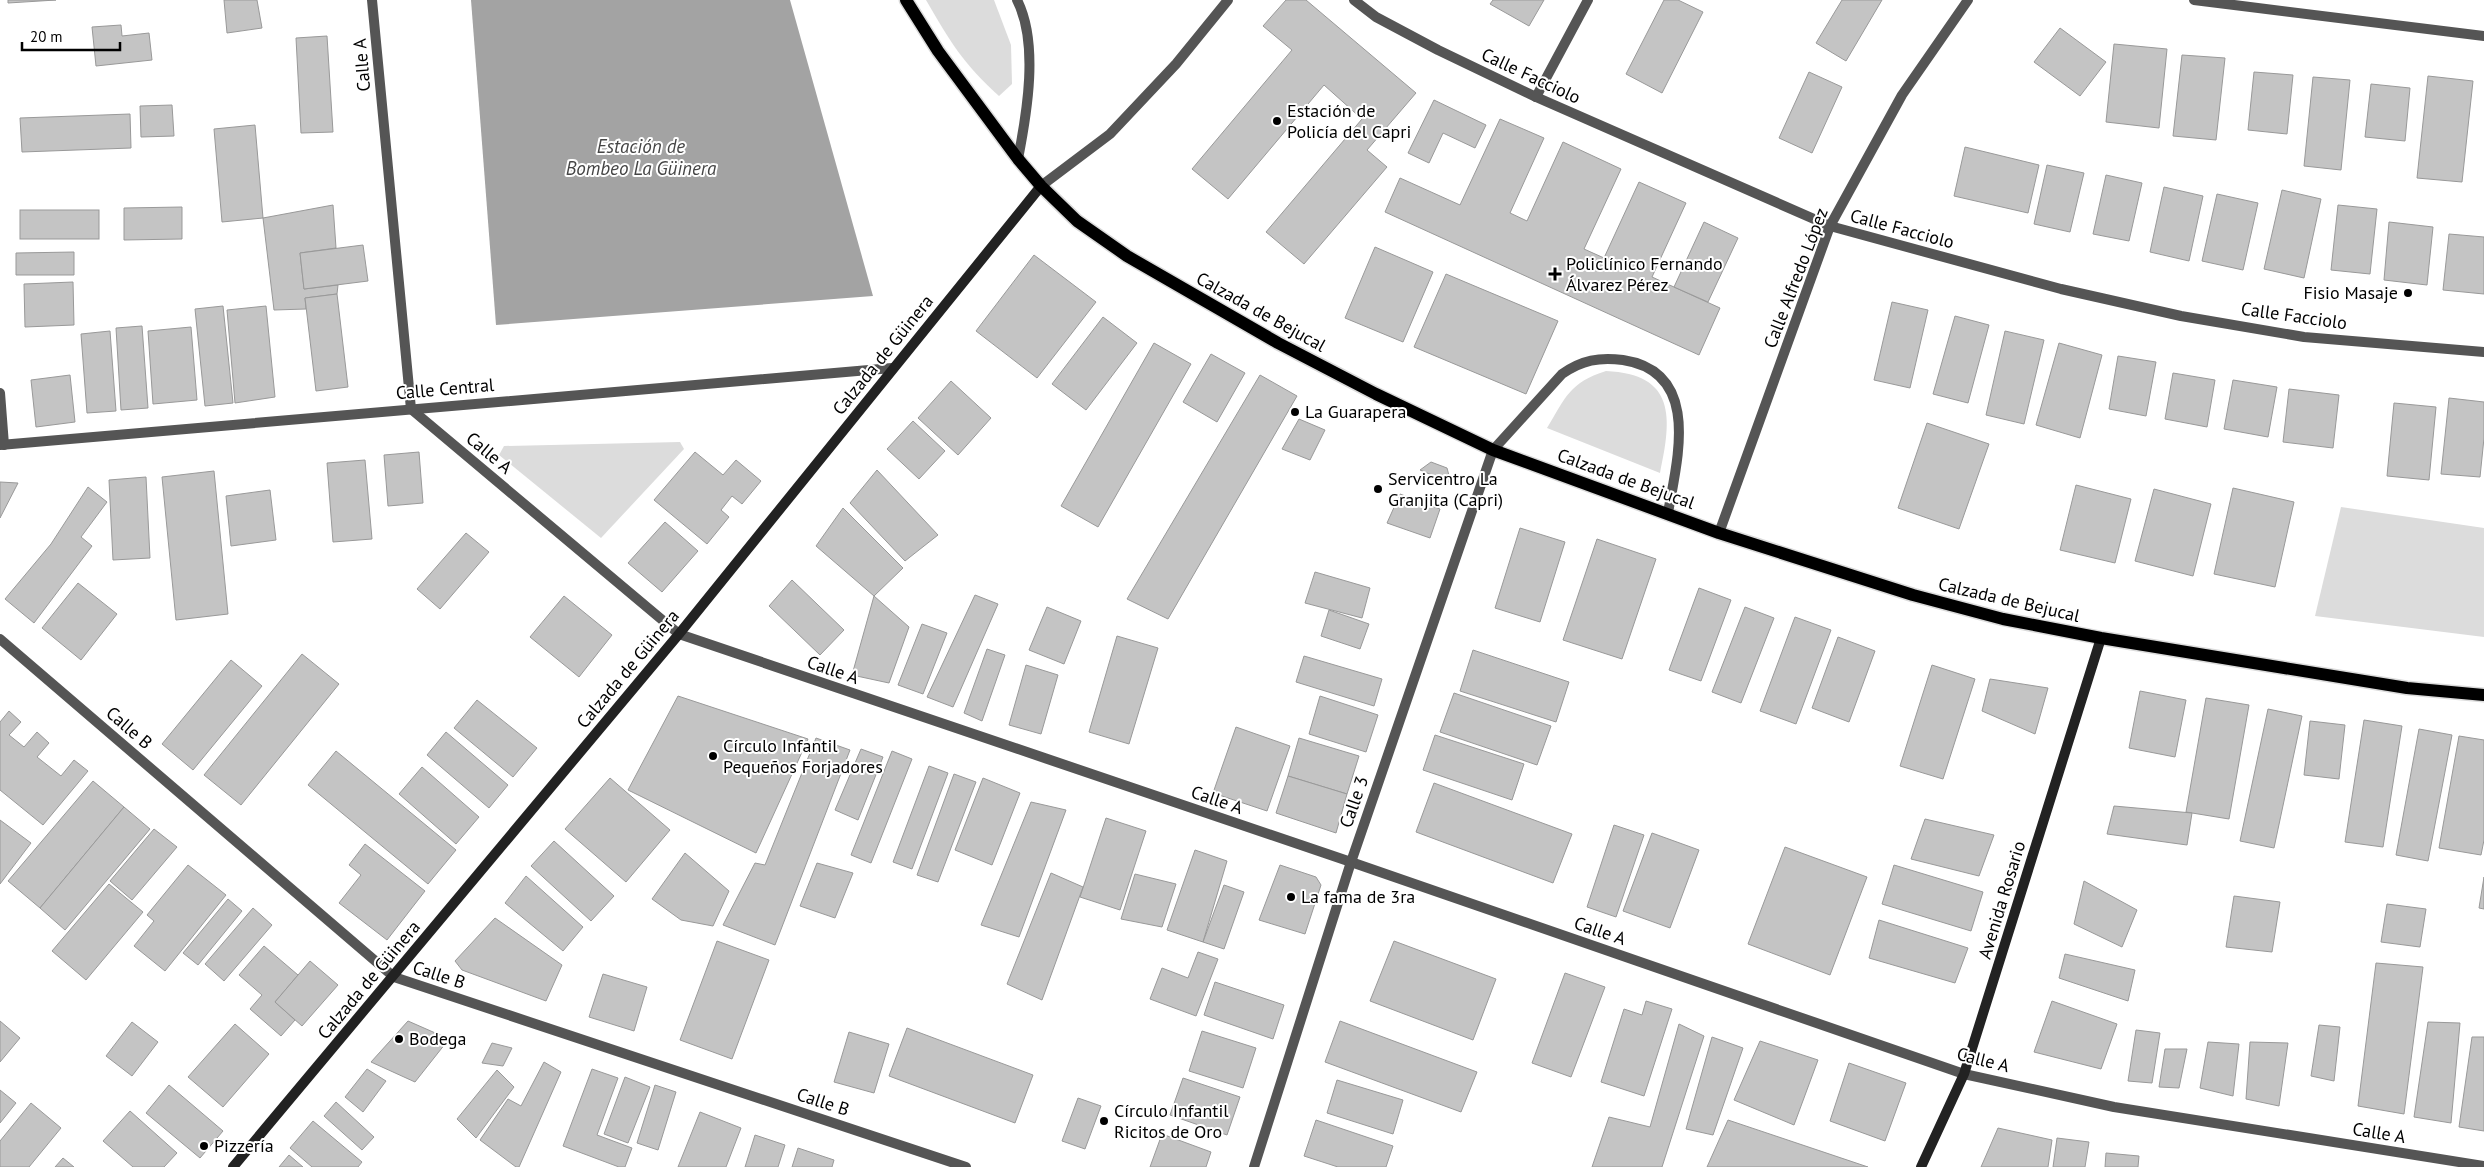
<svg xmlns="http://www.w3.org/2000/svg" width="2484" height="1167" font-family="'PT Sans',sans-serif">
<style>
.green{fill:#dcdcdc}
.water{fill:#a3a3a3}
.building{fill:#c4c4c4;stroke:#999}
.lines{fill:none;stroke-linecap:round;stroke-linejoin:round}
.primary-casing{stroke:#dbdbdb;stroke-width:15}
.lane{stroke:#555;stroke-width:10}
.street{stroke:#555;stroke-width:10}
.secondary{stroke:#222;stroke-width:10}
.primary{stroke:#000;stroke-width:12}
.poi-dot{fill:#000;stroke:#fff;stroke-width:2}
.labels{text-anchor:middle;stroke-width:4;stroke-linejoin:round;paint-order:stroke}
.street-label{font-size:18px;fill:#000;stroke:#fff}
.poi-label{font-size:18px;fill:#000;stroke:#fff;text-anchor:start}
.water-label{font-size:19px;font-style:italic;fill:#444;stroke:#fff}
</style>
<rect width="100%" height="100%" fill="#fff"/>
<g class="green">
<path d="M926,0h68l17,45 1,39 -13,12c-35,-31 -50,-56 -73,-96z"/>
<path d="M1606,371c70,3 66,47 54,102l-113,-45c19,-31 22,-45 59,-57z"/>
<polygon points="680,442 684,449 601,538 499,455 504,446"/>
<polygon points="2341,507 2484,528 2484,637 2315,616"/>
</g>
<polygon class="water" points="471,0 790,0 873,296 496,325"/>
<g class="building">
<polygon points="8,0 56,0 8,3"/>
<polygon points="224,0 257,0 262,28 227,33"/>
<polygon points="1286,0 1306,0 1416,93 1367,150 1387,167 1304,264 1266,232 1362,119 1324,85 1228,199 1192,169 1292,50 1263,26"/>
<polygon points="1493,0 1544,0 1529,26 1490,4"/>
<polygon points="1664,0 1678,0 1703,12 1662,93 1626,74"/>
<polygon points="1842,0 1882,0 1846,61 1816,43"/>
<polygon points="121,25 122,36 149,33 152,60 96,66 92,27"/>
<polygon points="2060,28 2106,62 2080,96 2034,62"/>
<polygon points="327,36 333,132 301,133 296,38"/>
<polygon points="2114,44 2167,49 2159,128 2106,122"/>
<polygon points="2182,55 2225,58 2216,140 2173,136"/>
<polygon points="1809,72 1842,87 1812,153 1779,138"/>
<polygon points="2254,72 2293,75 2287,134 2248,130"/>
<polygon points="2428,76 2473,81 2462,182 2417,178"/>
<polygon points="2313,77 2350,80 2341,170 2304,166"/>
<polygon points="2371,84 2410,88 2405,141 2365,137"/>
<polygon points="1434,100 1486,125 1475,148 1443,133 1429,163 1408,153"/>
<polygon points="172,105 174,136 141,137 140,106"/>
<polygon points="130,114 131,148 22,152 20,118"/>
<polygon points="1500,119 1544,138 1510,213 1527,221 1563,142 1621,169 1584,249 1604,258 1639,182 1686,203 1652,277 1720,308 1699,355 1385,212 1400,178 1460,205"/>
<polygon points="255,125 263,218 222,222 214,129"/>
<polygon points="1965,147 2039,165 2028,213 1954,196"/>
<polygon points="2047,165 2084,173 2070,232 2034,224"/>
<polygon points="2106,175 2142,183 2129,241 2093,234"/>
<polygon points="2164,187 2203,196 2189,261 2150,252"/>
<polygon points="2282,190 2321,199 2304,278 2264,269"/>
<polygon points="2217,194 2258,203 2243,270 2202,261"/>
<polygon points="333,205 336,248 300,253 304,289 338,285 337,294 305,298 306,309 274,310 263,218"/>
<polygon points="2338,205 2377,209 2370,274 2331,270"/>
<polygon points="182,207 182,239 124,240 124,208"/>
<rect x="20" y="210" width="79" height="29"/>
<polygon points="1704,222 1738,238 1708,302 1674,287"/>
<polygon points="2389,222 2433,227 2427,285 2384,280"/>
<polygon points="2449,234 2484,237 2484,294 2443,290"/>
<polygon points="363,245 368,281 304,289 300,253"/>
<polygon points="1375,247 1433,272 1403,342 1345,318"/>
<polygon points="74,252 74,275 16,275 16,253"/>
<polygon points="1034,255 1096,302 1037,378 976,331"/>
<polygon points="1446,274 1558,321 1526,394 1414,347"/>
<polygon points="73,282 74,325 25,327 24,284"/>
<polygon points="337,294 348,387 316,391 305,298"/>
<polygon points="1892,302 1928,310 1910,388 1874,380"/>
<polygon points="223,306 233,403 205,406 195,309"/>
<polygon points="266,306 275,397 235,403 227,310"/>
<polygon points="1955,316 1989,325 1968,403 1933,394"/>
<polygon points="1103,317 1137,343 1086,410 1052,384"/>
<polygon points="142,326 148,408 121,410 116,328"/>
<polygon points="191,327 197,400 153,404 148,331"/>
<polygon points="110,331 116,411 87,413 81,334"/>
<polygon points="2005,331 2044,340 2024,424 1986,415"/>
<polygon points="1154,343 1191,364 1098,527 1061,506"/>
<polygon points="2059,343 2102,355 2080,438 2036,425"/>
<polygon points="1211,354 1245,373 1217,422 1183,402"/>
<polygon points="2118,356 2156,362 2146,416 2109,409"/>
<polygon points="2173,373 2215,380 2207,427 2165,419"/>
<polygon points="70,375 75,422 36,427 31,380"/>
<polygon points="1260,375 1297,396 1168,619 1127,599"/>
<polygon points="2233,380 2277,387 2268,437 2224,429"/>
<polygon points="951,381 991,418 958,455 918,418"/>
<polygon points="2289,389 2339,395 2333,448 2283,442"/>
<polygon points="2449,398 2484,402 2484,438 2480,477 2441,474"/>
<polygon points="2394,403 2436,407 2429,480 2387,476"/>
<polygon points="1299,419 1325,430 1310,460 1282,449"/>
<polygon points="913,421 945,451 919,479 887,449"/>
<polygon points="1927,423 1989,444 1959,529 1898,508"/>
<polygon points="419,452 423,503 388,506 384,455"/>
<polygon points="695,452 723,475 736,460 761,481 742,504 732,496 721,510 729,517 707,544 654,500"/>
<polygon points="365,460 372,539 333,542 327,463"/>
<polygon points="1431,462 1447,468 1451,483 1420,470"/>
<polygon points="877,470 938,535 905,561 850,503"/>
<polygon points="214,471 228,614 176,620 162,477"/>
<polygon points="146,477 150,558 113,560 109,480"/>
<polygon points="0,482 18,483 0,518"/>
<polygon points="2076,485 2131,499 2115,563 2060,550"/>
<polygon points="88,487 107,502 81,537 92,546 34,623 5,599 51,544"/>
<polygon points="2233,488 2294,502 2275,587 2214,574"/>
<polygon points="2154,489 2211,504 2193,576 2135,561"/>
<polygon points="270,490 276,540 231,546 226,496"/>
<polygon points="1400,494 1440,509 1430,538 1387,523"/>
<polygon points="843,508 903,568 874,596 816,546"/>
<polygon points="665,522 698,551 662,592 628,563"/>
<polygon points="1520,528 1565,542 1540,622 1495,608"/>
<polygon points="466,533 489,552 440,609 417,589"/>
<polygon points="1597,539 1656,559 1622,659 1563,640"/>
<polygon points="1315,572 1370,588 1362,618 1305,603"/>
<polygon points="792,580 844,630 820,655 769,606"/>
<polygon points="78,583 117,614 81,660 42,628"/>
<polygon points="1699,588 1731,600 1701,681 1669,670"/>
<polygon points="975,595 998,604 953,707 927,697"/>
<polygon points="564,596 612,635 579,677 530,637"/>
<polygon points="874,596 909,627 889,683 852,675"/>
<polygon points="1047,607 1081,621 1064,664 1029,650"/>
<polygon points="1745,607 1774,618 1741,703 1712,692"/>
<polygon points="1329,610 1369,624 1360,649 1321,636"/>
<polygon points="1795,617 1831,630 1796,724 1760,711"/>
<polygon points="922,624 947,633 923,694 898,685"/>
<polygon points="1117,636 1158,648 1129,744 1089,732"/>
<polygon points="1838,637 1875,651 1849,722 1812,708"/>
<polygon points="987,649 1005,655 982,721 964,713"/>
<polygon points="1473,650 1569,682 1556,722 1460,691"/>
<polygon points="302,654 339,684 241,805 204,775"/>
<polygon points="1304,656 1382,679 1374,706 1296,682"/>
<polygon points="231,660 262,686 193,770 162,744"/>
<polygon points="1026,665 1058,675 1041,734 1009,725"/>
<polygon points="1932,665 1975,679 1943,779 1900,766"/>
<polygon points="1990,679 2048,688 2035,734 1982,711"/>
<polygon points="2140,691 2186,700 2175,757 2129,748"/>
<polygon points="1454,693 1551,726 1537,765 1440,732"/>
<polygon points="678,696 808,739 756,853 628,790"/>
<polygon points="1320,696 1378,715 1366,752 1309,734"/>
<polygon points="2206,698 2249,705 2229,819 2186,812"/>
<polygon points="477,700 537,748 513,777 454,728"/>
<polygon points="2268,709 2302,716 2274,848 2240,841"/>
<polygon points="9,711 21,722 9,735 24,747 37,732 49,743 37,757 61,776 74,760 88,771 43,825 0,790 0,722"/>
<polygon points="2364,720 2402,726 2383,847 2345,842"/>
<polygon points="2310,721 2345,725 2339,779 2304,775"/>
<polygon points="1236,727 1290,746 1267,811 1213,793"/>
<polygon points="2419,729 2452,735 2428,861 2396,855"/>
<polygon points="446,732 508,785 489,808 427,755"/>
<polygon points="1435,735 1524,764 1512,800 1423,770"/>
<polygon points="2459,736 2484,740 2484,840 2481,855 2439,848"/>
<polygon points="816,738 850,750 775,945 723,925 755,863 765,865"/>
<polygon points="1299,738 1359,756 1347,794 1288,776"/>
<polygon points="861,749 883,757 858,820 835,810"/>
<polygon points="336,751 456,850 428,884 308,785"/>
<polygon points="892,751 912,759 871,863 851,855"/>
<polygon points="929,766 948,773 912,869 893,862"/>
<polygon points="422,767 479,817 456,844 399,794"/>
<polygon points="954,774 976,782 938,882 917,875"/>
<polygon points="1288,776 1347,794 1336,833 1276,813"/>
<polygon points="610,778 670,830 626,882 565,829"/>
<polygon points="983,778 1020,793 992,865 955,850"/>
<polygon points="93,781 124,807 40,908 8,881"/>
<polygon points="1434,783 1572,834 1553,883 1416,832"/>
<polygon points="1031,802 1066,810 1019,937 981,925"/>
<polygon points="2114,806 2192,813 2187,845 2107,834"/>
<polygon points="124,807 150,829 65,930 40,908"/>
<polygon points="1106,818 1146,831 1120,910 1080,897"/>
<polygon points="1925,819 1994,835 1979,876 1911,859"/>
<polygon points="0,820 31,843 0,884"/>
<polygon points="1614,825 1644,835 1616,917 1587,907"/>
<polygon points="154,829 177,847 132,900 110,881"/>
<polygon points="1652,833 1699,850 1670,928 1623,911"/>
<polygon points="554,841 614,896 591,921 531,866"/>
<polygon points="365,844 425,891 387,940 339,903 361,875 349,865"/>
<polygon points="1785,847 1867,877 1830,975 1748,944"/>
<polygon points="1195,850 1227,861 1203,942 1167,930"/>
<polygon points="685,853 729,891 713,926 681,920 652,899"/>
<polygon points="817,863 853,873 835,918 800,906"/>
<polygon points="188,865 226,895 165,971 134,946 154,921 147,915"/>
<polygon points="1280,865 1316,877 1321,885 1305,934 1259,920"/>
<polygon points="1894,865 1983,892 1971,931 1882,904"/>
<polygon points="1051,873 1083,887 1042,1000 1007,984"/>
<polygon points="1135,874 1176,884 1162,927 1121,919"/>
<polygon points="526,876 583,927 563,951 505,903"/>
<polygon points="2484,877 2484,909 2479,908"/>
<polygon points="2084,881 2137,910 2122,947 2074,924"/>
<polygon points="109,884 143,912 86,980 52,951"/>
<polygon points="1224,885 1244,892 1224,949 1203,942"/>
<polygon points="2234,896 2280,902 2272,952 2226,947"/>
<polygon points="228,899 242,911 198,965 183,953"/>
<polygon points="2387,904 2426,909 2420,947 2381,942"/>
<polygon points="253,908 272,925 224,981 205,964"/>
<polygon points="495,918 562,965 546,1001 462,970 455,961"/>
<polygon points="1879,920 1968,948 1955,983 1869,958"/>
<polygon points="717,941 769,960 732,1059 680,1040"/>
<polygon points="1394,941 1496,979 1473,1040 1370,1001"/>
<polygon points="264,946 298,975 275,1002 295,1020 281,1036 250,1009 262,995 239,975"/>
<polygon points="1198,952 1218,959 1196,1016 1150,999 1162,968 1188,978"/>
<polygon points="2065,954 2135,970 2128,1001 2059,978"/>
<polygon points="310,961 338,985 302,1026 275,1002"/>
<polygon points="2376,963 2423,967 2404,1114 2358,1106"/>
<polygon points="1565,973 1605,987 1571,1077 1532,1063"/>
<polygon points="603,974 647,987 634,1031 589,1017"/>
<polygon points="1215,982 1284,1005 1273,1039 1204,1015"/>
<polygon points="1646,1001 1672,1009 1644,1096 1601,1082 1624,1009 1642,1015"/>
<polygon points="2052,1001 2117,1024 2101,1069 2034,1052"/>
<polygon points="0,1021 20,1038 0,1062"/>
<polygon points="408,1021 449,1039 415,1082 371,1062"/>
<polygon points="1340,1021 1477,1072 1461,1112 1325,1062"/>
<polygon points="132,1022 158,1042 132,1076 106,1056"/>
<polygon points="2428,1022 2460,1023 2451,1123 2414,1117"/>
<polygon points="235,1024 269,1054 223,1107 188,1077"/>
<polygon points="1679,1024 1704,1036 1662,1167 1592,1167 1609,1117 1650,1127"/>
<polygon points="2319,1025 2340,1027 2334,1081 2311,1076"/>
<polygon points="907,1028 1033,1075 1015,1123 889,1076"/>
<polygon points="2136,1030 2160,1033 2152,1083 2128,1081"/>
<polygon points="1202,1031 1256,1048 1243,1088 1189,1071"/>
<polygon points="849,1032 889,1044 874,1093 834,1082"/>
<polygon points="1712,1037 1743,1048 1713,1135 1686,1129"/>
<polygon points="2472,1037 2484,1037 2484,1131 2459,1127"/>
<polygon points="1760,1041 1818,1060 1794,1125 1734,1100"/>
<polygon points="2208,1042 2239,1044 2233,1096 2200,1088"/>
<polygon points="2250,1042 2288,1043 2279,1106 2246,1099"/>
<polygon points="492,1043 512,1048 503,1066 482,1063"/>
<polygon points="2165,1049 2187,1049 2179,1088 2159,1087"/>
<polygon points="544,1062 561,1072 519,1167 516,1167 480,1140 508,1099 521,1106"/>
<polygon points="1849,1063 1906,1083 1885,1141 1830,1121"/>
<polygon points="367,1069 386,1081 363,1112 345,1097"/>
<polygon points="592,1069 618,1078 597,1135 632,1148 625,1167 619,1167 563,1146"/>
<polygon points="497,1070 514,1087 476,1138 457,1119"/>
<polygon points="625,1077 650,1087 628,1143 604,1134"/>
<polygon points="1183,1078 1240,1097 1227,1135 1170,1115"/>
<polygon points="1337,1080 1403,1100 1393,1134 1327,1113"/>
<polygon points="169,1085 223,1131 200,1158 146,1113"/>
<polygon points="655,1085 676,1092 658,1150 637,1143"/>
<polygon points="0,1090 16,1103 0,1123"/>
<polygon points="1078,1098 1101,1106 1085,1149 1062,1141"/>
<polygon points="336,1102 374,1137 362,1150 324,1116"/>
<polygon points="31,1103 61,1128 29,1167 0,1167 0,1141"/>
<polygon points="130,1111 177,1153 164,1167 133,1167 103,1141"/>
<polygon points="700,1112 741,1128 726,1167 678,1167"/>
<polygon points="1316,1120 1393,1146 1386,1167 1338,1167 1304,1156"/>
<polygon points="1728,1120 1868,1167 1707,1167"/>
<polygon points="313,1121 362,1162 358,1167 312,1167 290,1148"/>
<polygon points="1998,1128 2052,1140 2048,1167 1981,1167"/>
<polygon points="1162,1134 1211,1152 1206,1167 1150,1167"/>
<polygon points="755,1135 785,1145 778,1167 745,1167"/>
<polygon points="2057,1138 2089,1142 2085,1167 2053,1167"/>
<polygon points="798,1148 834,1160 832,1167 792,1167"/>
<polygon points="2106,1153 2139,1156 2138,1167 2105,1167"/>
<polygon points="289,1155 303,1167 279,1167"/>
<polygon points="63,1158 74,1167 55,1167"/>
</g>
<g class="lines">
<g class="primary-casing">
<polyline id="primary" points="906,0 938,51 1018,159 1041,186 1077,221 1127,256 1278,343 1376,394 1493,450 1719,533 1913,595 2003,619 2101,638 2407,688 2484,695"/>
</g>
<g class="lane">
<path d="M1017,0c22,43 10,113 1,159"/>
<polyline points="1041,186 1110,134 1176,64 1228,0"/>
<path d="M1493,450l69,-76c20,-14 37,-17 61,-14 79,12 54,100 45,153"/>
</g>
<g class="street">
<polyline points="372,0 411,409 679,634 1351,862 1964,1074 2114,1107 2484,1166"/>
<polyline points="1354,0 1376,17 1438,50 1536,97 1830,226 2061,289 2181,316 2304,337 2484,352"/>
<polyline points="2194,0 2484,36"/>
<polyline points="1536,97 1588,0"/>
<polyline points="0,393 4,445"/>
<polyline points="0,445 892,368"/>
<polyline points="1719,533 1830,226 1902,95 1968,0"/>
<polyline points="0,639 394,977 966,1167"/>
<polyline points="1254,1167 1351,862 1493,450"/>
</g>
<g class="secondary">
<polyline points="233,1167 679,634 1041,186"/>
<polyline points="1921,1167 1964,1074 2101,638"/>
</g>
<use href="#primary" class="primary"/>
</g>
<g class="poi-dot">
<circle cx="1277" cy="121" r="5"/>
<path d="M1552.5 266.5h5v5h5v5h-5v5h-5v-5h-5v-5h5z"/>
<circle cx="2408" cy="293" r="5"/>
<circle cx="1295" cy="412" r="5"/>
<circle cx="1378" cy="489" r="5"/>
<circle cx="713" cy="756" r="5"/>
<circle cx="1291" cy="897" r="5"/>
<circle cx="399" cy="1039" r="5"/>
<circle cx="1104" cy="1121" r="5"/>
<circle cx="204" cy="1146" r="5"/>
</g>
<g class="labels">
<g class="street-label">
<text transform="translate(362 65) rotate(-95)" y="6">Calle A</text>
<text transform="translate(1531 76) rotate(25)" y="6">Calle Facciolo</text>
<text transform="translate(1902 229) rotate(15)" y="6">Calle Facciolo</text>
<text transform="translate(1796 278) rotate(-69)" y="6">Calle Alfredo López</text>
<text transform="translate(1261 312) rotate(29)" y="6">Calzada de Bejucal</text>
<text transform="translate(2294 316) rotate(8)" y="6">Calle Facciolo</text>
<text transform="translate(883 355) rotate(-51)" y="6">Calzada de Güinera</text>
<text transform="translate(445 389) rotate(-5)" y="6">Calle Central</text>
<text transform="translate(489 453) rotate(40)" y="6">Calle A</text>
<text transform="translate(1626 479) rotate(20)" y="6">Calzada de Bejucal</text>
<text transform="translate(2009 600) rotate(13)" y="6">Calzada de Bejucal</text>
<text transform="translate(628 669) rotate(-50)" y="6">Calzada de Güinera</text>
<text transform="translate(833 670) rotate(19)" y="6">Calle A</text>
<text transform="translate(129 728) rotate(41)" y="6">Calle B</text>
<text transform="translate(1217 800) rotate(19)" y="6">Calle A</text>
<text transform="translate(1354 802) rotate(-71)" y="6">Calle 3</text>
<text transform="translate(2002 900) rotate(-73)" y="6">Avenida Rosario</text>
<text transform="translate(1600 931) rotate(19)" y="6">Calle A</text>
<text transform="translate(439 975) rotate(18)" y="6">Calle B</text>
<text transform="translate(369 980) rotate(-50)" y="6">Calzada de Güinera</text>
<text transform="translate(1983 1060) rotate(14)" y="6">Calle A</text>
<text transform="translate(823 1102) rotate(18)" y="6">Calle B</text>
<text transform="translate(2379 1133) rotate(9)" y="6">Calle A</text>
</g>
<g class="poi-label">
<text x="1287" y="117">Estación de<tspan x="1287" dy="21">Policía del Capri</tspan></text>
<text x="1566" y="270">Policlínico Fernando<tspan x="1566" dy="21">Álvarez Pérez</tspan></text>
<text x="2398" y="299" text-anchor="end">Fisio Masaje</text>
<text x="1305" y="418">La Guarapera</text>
<text x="1388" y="485">Servicentro La<tspan x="1388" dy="21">Granjita (Capri)</tspan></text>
<text x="723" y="752">Círculo Infantil<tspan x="723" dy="21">Pequeños Forjadores</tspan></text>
<text x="1301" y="903">La fama de 3ra</text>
<text x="409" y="1045">Bodega</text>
<text x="1114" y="1117">Círculo Infantil<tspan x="1114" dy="21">Ricitos de Oro</tspan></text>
<text x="214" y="1152">Pizzería</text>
</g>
<g class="water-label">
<text x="641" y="153">Estación de<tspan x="641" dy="22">Bombeo La Güinera</tspan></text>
</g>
</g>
<path d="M22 42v8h98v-8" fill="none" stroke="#000000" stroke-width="2.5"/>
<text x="30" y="42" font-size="15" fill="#000000" stroke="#ffffff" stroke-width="4" paint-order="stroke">20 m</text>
</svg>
